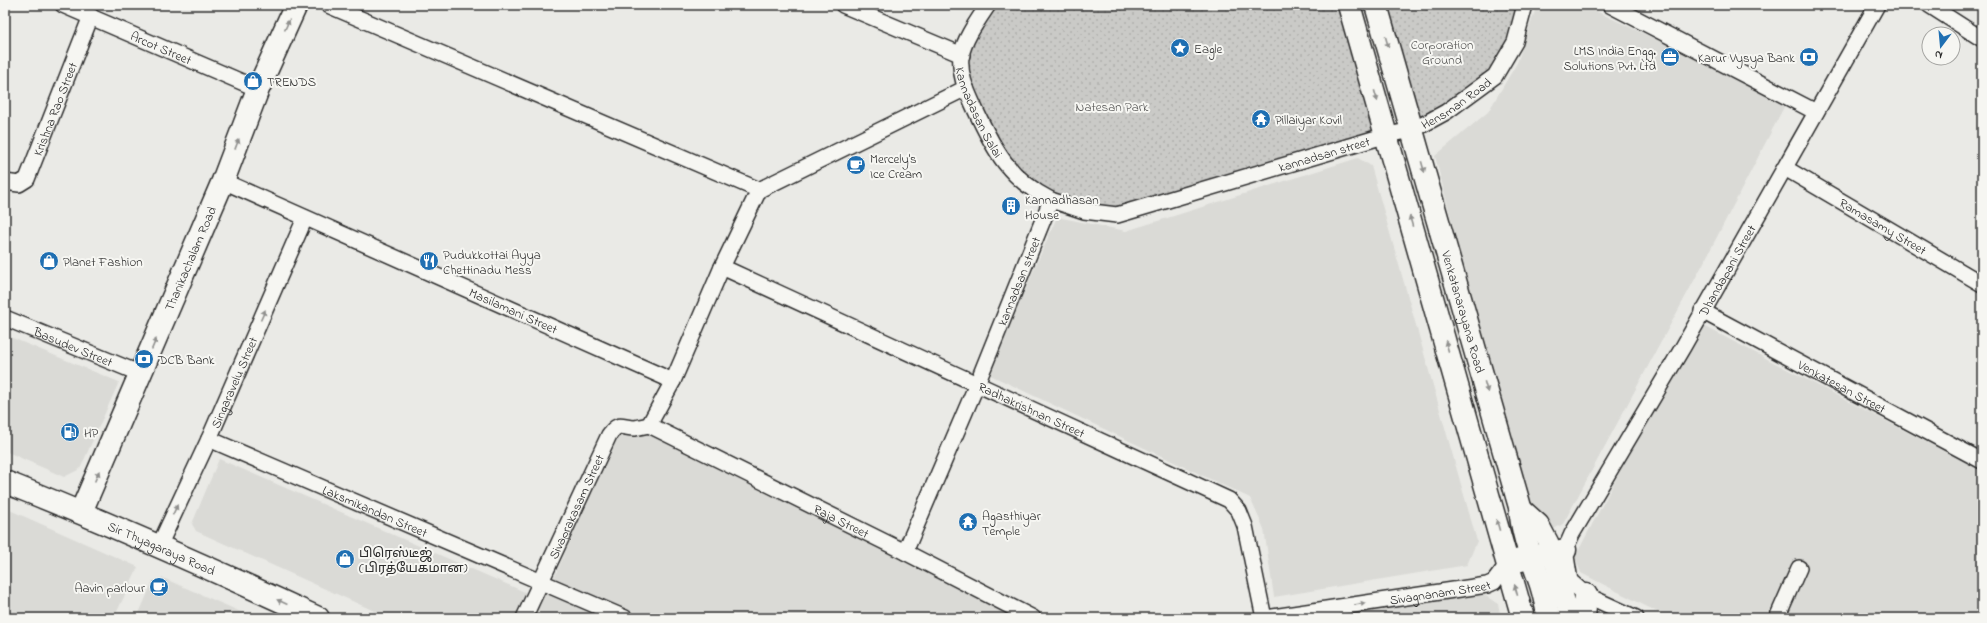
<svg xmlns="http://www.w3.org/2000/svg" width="1987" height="623" font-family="'Indie Flower','Noto Sans Tamil',sans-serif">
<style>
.built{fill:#dadad6}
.park{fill:url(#park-dots);stroke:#7a7a79}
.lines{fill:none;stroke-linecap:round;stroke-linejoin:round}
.minor-casing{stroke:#2b2b2b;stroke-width:18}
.tertiary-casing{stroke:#2b2b2b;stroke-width:22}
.secondary-casing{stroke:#2b2b2b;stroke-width:25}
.minor{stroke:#f6f6f2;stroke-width:15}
.tertiary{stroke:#f6f6f2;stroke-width:19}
.secondary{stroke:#f6f6f2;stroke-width:22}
.oneway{fill:#90908e}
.labels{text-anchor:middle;stroke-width:4;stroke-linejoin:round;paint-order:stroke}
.park-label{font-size:13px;fill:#535352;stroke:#f6f6f2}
.street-label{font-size:13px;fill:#2b2b2b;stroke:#f6f6f2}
.poi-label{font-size:13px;fill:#2b2b2b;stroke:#f6f6f2;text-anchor:start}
</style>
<defs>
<pattern id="park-dots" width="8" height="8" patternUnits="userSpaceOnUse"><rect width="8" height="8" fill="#cacac7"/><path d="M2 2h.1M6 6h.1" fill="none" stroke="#aeaeab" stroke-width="1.8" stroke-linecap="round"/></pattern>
</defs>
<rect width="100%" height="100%" fill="#eaeae6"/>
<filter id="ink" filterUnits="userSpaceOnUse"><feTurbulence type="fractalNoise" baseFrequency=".025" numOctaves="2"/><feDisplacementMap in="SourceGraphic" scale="8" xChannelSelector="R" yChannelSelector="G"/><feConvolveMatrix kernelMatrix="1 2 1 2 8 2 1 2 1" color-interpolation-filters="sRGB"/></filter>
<g filter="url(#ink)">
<g class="built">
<polygon points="1537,5 1583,5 1787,101 1703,264 1563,524 1544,534 1530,529 1435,156 1488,112 1517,63"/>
<polygon points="1358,158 1371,166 1477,541 1467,565 1274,597 1264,529 1250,498 988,374 1057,217 1126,231"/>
<polygon points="1698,323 1982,471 1982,618 1669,618 1581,573 1575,557"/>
<polygon points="5,335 119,382 80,469 64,477 5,451"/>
<polygon points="617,434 664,434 1025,618 639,618 553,580"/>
<polygon points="219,459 527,593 515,618 390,618 196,531 192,524"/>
<polygon points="5,508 138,567 114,618 5,618"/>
<polygon points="163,578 255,618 137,618 153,581"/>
<polygon points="545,591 607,618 533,618"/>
<polygon points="1478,591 1498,604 1501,618 1314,618"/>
</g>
<g class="park">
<polygon points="984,5 1342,5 1379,133 1117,211 1052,196 988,145 959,77"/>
<polygon points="1378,5 1522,5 1512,39 1493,71 1446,106 1414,122"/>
</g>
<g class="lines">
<g class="minor-casing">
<g id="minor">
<path id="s1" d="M63,5l195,84"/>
<polyline points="328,5 759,190"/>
<polyline points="843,5 962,55"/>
<path id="s2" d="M988,5c-10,15 -24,34 -27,51 -2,20 6,35 14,53 19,41 34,70 76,91"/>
<polyline points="1610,5 1816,112"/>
<polyline points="1929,5 1982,39"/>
<path id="s3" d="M1785,168l197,116"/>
<path id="s4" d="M223,181l450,200"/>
<path id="s5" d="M5,182l14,2 8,-5 64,-163"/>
<path id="s6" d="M722,267l507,233 10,11 6,15 19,92"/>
<path id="s7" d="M1702,311l280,150"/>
<path id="s8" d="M5,318l136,56"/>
<polyline points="649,425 673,381 722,267 759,190 966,88"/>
<path id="s9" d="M649,425l256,127 128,66"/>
<path id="s10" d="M209,439l416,179"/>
<path id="s11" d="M159,546l50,-107 96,-221"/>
<path id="s12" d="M905,552l72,-168 74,-184 33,11 33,4 270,-80 26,-5 33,-18 49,-36 20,-34 10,-37"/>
<path id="s13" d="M524,618l85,-183c10,-14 12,-7 26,-7 4,-1 9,-2 14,-3"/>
<path id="s14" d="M1266,618l221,-33 7,-3 15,-20"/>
<path id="s15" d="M1636,618l-50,-23 -16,-14 -5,-31 7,-16 111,-187 194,-342"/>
<polyline points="1777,618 1799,568"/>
</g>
</g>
<g class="tertiary-casing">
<polyline id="tertiary" points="1520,507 1539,524 1549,543 1570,618"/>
</g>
<g class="secondary-casing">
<g id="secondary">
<polyline points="1349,5 1523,618"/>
<path id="s16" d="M1376,5l144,502c2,27 11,49 20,75 4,11 6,24 9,36"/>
<path id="s17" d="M5,482c106,42 209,88 313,136"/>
<path id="s18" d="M81,512l142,-331 35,-92 38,-84"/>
<polyline points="1516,561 1565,550"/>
<polyline points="1584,618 1586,595"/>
</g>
</g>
<use href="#minor" class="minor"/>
<use href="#tertiary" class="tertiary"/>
<use href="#secondary" class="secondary"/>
</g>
<defs><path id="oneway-solid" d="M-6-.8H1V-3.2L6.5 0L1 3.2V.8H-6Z"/></defs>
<g class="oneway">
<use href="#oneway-solid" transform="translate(287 25) rotate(-66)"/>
<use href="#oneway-solid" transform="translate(1387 42) rotate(74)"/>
<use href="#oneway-solid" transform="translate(1376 96) rotate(74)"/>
<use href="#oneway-solid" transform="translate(237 144) rotate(-69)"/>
<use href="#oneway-solid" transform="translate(1423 167) rotate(74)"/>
<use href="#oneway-solid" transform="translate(1411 221) rotate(-106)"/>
<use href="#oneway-solid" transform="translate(263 315) rotate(-66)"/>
<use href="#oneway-solid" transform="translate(154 344) rotate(-67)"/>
<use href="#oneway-solid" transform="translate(1447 346) rotate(-106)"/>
<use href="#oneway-solid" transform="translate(1486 387) rotate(74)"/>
<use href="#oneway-solid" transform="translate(97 476) rotate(-67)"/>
<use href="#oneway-solid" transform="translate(175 510) rotate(-65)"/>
<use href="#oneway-solid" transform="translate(1498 525) rotate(-106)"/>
<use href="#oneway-solid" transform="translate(1516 590) rotate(-105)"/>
<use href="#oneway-solid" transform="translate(282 602) rotate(-155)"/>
<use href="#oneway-solid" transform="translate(1360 604) rotate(-9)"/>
</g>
</g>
<defs>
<g id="sight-disc" transform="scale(1)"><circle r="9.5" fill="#1f6fb2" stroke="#f6f6f2"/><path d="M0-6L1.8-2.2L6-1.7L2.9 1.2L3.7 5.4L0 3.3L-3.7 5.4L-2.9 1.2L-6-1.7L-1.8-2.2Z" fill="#fff"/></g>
<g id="office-disc" transform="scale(1)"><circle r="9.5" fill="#1f6fb2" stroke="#f6f6f2"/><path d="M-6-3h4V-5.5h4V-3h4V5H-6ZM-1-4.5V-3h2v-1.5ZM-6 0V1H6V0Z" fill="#fff"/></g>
<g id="bank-disc" transform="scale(1)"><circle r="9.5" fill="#1f6fb2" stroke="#f6f6f2"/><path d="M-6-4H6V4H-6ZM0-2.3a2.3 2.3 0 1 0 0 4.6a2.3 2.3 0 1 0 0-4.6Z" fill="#fff"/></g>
<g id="shop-disc" transform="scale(1)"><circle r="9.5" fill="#1f6fb2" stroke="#f6f6f2"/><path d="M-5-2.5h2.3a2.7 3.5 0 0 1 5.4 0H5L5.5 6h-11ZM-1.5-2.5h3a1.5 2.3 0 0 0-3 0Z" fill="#fff"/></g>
<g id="temple-disc" transform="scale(1)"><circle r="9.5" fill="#1f6fb2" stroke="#f6f6f2"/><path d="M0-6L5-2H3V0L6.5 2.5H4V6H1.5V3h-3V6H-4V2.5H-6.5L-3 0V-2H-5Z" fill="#fff"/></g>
<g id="cafe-disc" transform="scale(1)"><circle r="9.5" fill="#1f6fb2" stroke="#f6f6f2"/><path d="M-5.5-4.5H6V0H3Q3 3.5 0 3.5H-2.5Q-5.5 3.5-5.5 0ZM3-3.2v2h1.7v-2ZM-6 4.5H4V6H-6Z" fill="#fff"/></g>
<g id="building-disc" transform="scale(1)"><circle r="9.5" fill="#1f6fb2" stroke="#f6f6f2"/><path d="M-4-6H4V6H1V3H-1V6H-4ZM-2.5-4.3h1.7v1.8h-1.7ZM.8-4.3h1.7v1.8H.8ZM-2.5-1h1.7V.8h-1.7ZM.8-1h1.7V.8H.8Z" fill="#fff"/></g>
<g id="restaurant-disc" transform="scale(1)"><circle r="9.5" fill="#1f6fb2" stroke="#f6f6f2"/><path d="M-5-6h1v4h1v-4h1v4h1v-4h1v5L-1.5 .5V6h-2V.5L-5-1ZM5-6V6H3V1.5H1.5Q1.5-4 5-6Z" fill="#fff"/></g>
<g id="fuel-disc" transform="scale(1)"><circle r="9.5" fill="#1f6fb2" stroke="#f6f6f2"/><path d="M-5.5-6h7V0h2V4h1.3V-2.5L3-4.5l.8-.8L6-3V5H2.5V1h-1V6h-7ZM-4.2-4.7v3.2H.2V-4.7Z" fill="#fff"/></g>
</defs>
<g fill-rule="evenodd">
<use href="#sight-disc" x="1180" y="48"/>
<use href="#office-disc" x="1670" y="57"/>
<use href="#bank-disc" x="1809" y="57"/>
<use href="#shop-disc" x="253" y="81"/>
<use href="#temple-disc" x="1261" y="119"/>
<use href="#cafe-disc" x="856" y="165"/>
<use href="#building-disc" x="1011" y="206"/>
<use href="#shop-disc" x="49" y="261"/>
<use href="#restaurant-disc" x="429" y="261"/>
<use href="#bank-disc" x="144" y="359"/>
<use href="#fuel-disc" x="70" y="432"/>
<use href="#temple-disc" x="968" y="522"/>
<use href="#shop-disc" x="345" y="559"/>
<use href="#cafe-disc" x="159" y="587"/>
</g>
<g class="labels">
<g class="park-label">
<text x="1442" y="49">Corporation<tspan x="1442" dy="15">Ground</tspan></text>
<text x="1112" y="111">Natesan Park</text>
</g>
<g class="street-label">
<text dy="5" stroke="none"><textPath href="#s1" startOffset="107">Arcot Street</textPath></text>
<text dy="5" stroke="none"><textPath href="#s12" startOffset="808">Hensman Road</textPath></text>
<text dy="5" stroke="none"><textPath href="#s5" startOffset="99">Krishna Rao Street</textPath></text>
<text dy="5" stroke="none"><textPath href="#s2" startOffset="118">Kannadasan Salai</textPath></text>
<text dy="5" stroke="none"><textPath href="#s12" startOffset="665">kannadsan street</textPath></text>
<text dy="5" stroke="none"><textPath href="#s3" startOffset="114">Ramasamy Street</textPath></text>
<text dy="5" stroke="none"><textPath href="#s18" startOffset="276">Thanikachalam Road</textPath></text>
<text dy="5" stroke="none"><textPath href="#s15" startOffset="431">Dhandapani Street</textPath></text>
<text dy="5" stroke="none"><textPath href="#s12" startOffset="294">kannadsan street</textPath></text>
<text dy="5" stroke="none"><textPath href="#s4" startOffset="318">Masilamani Street</textPath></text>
<text dy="5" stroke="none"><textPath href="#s16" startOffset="319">Venkatanarayana Road</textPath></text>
<text dy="5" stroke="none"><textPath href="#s8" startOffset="74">Basudev Street</textPath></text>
<text dy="5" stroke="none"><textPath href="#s11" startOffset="180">Singaravelu Street</textPath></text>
<text dy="5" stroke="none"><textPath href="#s7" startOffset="159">Venkatesan Street</textPath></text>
<text dy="5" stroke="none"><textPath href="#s6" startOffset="341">Radhakrishnan Street</textPath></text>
<text dy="5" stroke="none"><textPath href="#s13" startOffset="123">Sivaprakasam Street</textPath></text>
<text dy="5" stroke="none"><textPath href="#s10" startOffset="181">Laksmikandan Street</textPath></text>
<text dy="5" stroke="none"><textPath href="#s9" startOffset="215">Raja Street</textPath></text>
<text dy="5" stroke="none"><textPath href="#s17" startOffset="170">Sir Thyagaraya Road</textPath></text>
<text dy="5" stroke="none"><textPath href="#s14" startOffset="176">Sivagnanam Street</textPath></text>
</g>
<g class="poi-label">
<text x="1194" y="53">Eagle</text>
<text x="1656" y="55" text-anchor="end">LMS India Engg.<tspan x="1656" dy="15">Solutions Pvt. Ltd</tspan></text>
<text x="1795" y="62" text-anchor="end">Karur Vysya Bank</text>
<text x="267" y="86">TRENDS</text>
<text x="1275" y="124">Pillaiyar Kovil</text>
<text x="870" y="163">Mercely's<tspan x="870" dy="15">Ice Cream</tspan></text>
<text x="1025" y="204">Kannadhasan<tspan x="1025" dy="15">House</tspan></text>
<text x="443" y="259">Pudukkottai Ayya<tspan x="443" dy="15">Chettinadu Mess</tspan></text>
<text x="63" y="266">Planet Fashion</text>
<text x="158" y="364">DCB Bank</text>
<text x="84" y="437">HP</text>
<text x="982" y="520">Agasthiyar<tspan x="982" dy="15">Temple</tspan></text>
<text x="359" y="557">பிரெஸ்டீஜ்<tspan x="359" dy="15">(பிரத்யேகமான)</tspan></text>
<text x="145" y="592" text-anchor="end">Aavin parlour</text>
</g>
</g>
<rect width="1987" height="623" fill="none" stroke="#f6f6f2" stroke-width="20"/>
<rect x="10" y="10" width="1967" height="603" fill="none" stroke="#2b2b2b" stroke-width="1.5" filter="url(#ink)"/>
<g transform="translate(1941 46) rotate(196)"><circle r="19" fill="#f6f6f2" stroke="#a5a5a2"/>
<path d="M0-3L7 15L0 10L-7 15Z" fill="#1f6fb2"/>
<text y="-6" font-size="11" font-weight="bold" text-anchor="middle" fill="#2b2b2b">N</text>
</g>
</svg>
